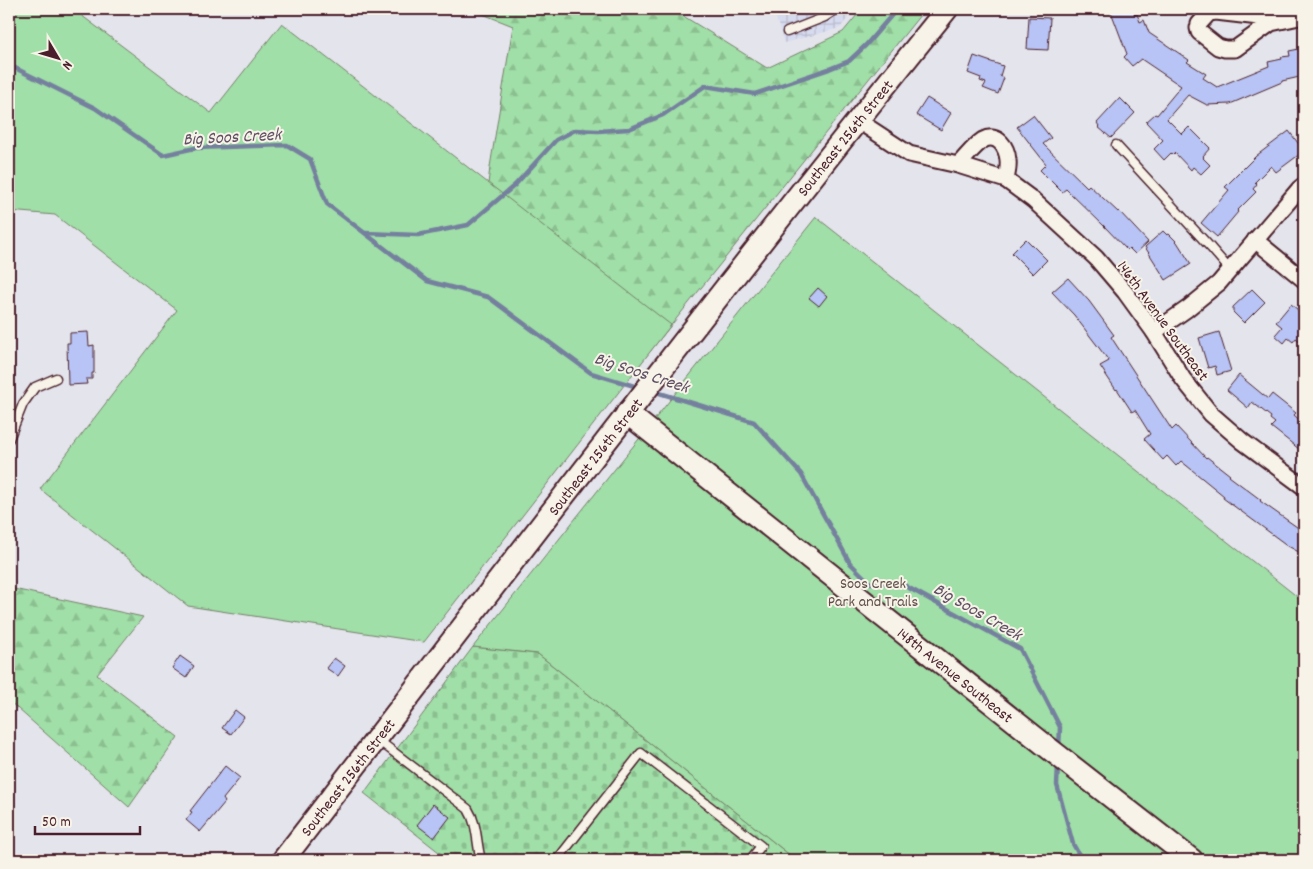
<svg xmlns="http://www.w3.org/2000/svg" width="1313" height="869" font-family="Dekko,sans-serif">
<style>
.industrial{fill:url(#industrial-grid)}
.forest{fill:url(#forest-firs);stroke:#757f69}
.cemetery{fill:url(#cemetery-stones);stroke:#757f69}
.green{fill:#a0dfa7;stroke:#757f69}
.lines{fill:none;stroke-linecap:round;stroke-linejoin:round}
.stream{stroke:#74809e;stroke-width:4.5}
.building{fill:#b8c4f5;stroke:#4a1f2b}
.lane-casing{stroke:#4a1f2b;stroke-width:11}
.street-casing{stroke:#4a1f2b;stroke-width:19}
.secondary-casing{stroke:#4a1f2b;stroke-width:25}
.lane{stroke:#f7f3e8;stroke-width:8}
.street{stroke:#f7f3e8;stroke-width:15}
.secondary{stroke:#f7f3e8;stroke-width:21}
.labels{text-anchor:middle;stroke-width:4;stroke-linejoin:round;paint-order:stroke}
.street-label{font-size:16px;fill:#4a1f2b;stroke:#f7f3e8}
.park-label{font-size:16px;fill:#604f4a;stroke:#f7f3e8}
.water-label{font-size:18px;font-style:italic;fill:#5f5065;stroke:#f7f3e8}
</style>
<defs>
<pattern id="industrial-grid" width="8" height="8" patternUnits="userSpaceOnUse" patternTransform="scale(1.25)"><rect width="8" height="8" fill="#d7dbef"/><path d="M0 4h8M4 0v8" fill="none" stroke="#babccd"/></pattern>
<pattern id="forest-firs" width="22" height="20" patternUnits="userSpaceOnUse" patternTransform="scale(1.25)"><rect width="22" height="20" fill="#a0dfa7"/><path d="M5 1l3.5 6h-7zM16 11l3.5 6h-7z" fill="#8bbf90"/></pattern>
<pattern id="cemetery-stones" width="16" height="16" patternUnits="userSpaceOnUse" patternTransform="scale(1.25)"><rect width="16" height="16" fill="#a0dfa7"/><path d="M2 7V4a2 2 0 0 1 4 0v3zM10 15v-3a2 2 0 0 1 4 0v3z" fill="#8bbf90"/></pattern>
</defs>
<rect width="100%" height="100%" fill="#e4e5ec"/>
<filter id="ink" filterUnits="userSpaceOnUse"><feTurbulence type="fractalNoise" baseFrequency=".02" numOctaves="2"/><feDisplacementMap in="SourceGraphic" scale="10" xChannelSelector="R" yChannelSelector="G"/><feConvolveMatrix kernelMatrix="1 2 1 2 8 2 1 2 1" color-interpolation-filters="sRGB"/></filter>
<g filter="url(#ink)">
<polygon class="industrial" points="773,9 855,9 840,28 784,43"/>
<g class="forest">
<polygon points="470,9 672,9 767,68 843,32 862,9 925,9 636,369 480,253 490,167 513,26"/>
<polygon points="9,588 143,617 97,675 178,737 129,807 9,701"/>
</g>
<polygon class="cemetery" points="473,647 538,654 796,860 449,860 364,793"/>
<g class="green">
<polygon points="9,9 73,9 211,113 282,23 671,325 424,642 188,606 40,489 177,310 55,215 9,211"/>
<polygon points="816,217 1304,602 1304,860 796,860 538,654 473,647"/>
</g>
<g class="lines">
<g class="stream">
<polyline points="9,65 95,108 163,155 195,148 287,145 310,159 327,204 427,281 488,297 591,373 641,388"/>
<polyline points="365,233 418,235 468,225 515,185 556,140 575,130 598,131 629,129 663,115 705,86 755,94 829,69 849,61 866,45 897,9"/>
<polyline points="653,391 754,422 801,474 850,563 870,583 900,583 1020,649 1060,727 1059,749"/>
<polyline points="1058,764 1057,785 1073,844 1082,860"/>
</g>
</g>
<g class="building">
<polygon points="1110,9 1132,9 1135,15 1137,14 1140,22 1144,20 1149,33 1189,60 1187,62 1206,74 1203,78 1217,87 1269,66 1268,62 1282,59 1281,57 1290,56 1289,51 1304,48 1304,76 1282,81 1282,82 1230,104 1207,105 1188,95 1167,119 1182,134 1189,127 1210,148 1203,156 1204,157 1203,158 1210,165 1201,174 1193,167 1191,170 1175,153 1173,155 1171,153 1164,160 1154,149 1163,140 1146,122 1155,114 1157,115 1181,86 1141,59 1132,66 1124,57 1127,54"/>
<polygon points="1029,17 1050,18 1048,50 1027,49"/>
<polygon points="974,56 1003,66 1000,76 1004,78 998,94 983,88 986,83 980,81 981,78 968,73"/>
<polygon points="927,98 951,113 941,130 916,115"/>
<polygon points="1120,98 1135,113 1111,138 1098,127 1099,126 1097,123"/>
<polygon points="1033,115 1051,138 1043,144 1087,187 1089,185 1118,212 1119,211 1148,242 1135,254 1129,248 1127,250 1104,226 1066,189 1062,192 1040,170 1046,164 1017,127"/>
<polygon points="1289,131 1304,151 1276,172 1271,166 1255,182 1257,184 1253,189 1256,192 1237,211 1238,212 1217,237 1201,223 1229,190 1225,187 1256,156"/>
<polygon points="1163,231 1167,235 1169,234 1177,242 1191,264 1166,280 1145,247"/>
<polygon points="1026,239 1047,260 1033,274 1012,253"/>
<polygon points="1068,278 1089,301 1114,335 1111,337 1172,430 1176,426 1206,458 1207,457 1230,475 1229,476 1261,500 1260,501 1304,532 1304,555 1288,546 1223,498 1224,496 1181,461 1176,466 1167,456 1163,460 1144,439 1150,434 1135,410 1132,412 1117,389 1116,390 1100,366 1109,361 1074,315 1052,292"/>
<polygon points="818,288 827,296 819,306 809,298"/>
<polygon points="1252,289 1265,302 1244,323 1233,312 1233,307"/>
<polygon points="1291,304 1304,315 1304,345 1296,338 1293,342 1288,338 1284,343 1275,335 1282,327 1276,322"/>
<polygon points="88,332 89,346 94,345 94,373 92,373 92,379 86,379 87,384 68,385 67,343 70,343 70,333"/>
<polygon points="1219,332 1231,371 1217,375 1215,366 1208,368 1199,338"/>
<polygon points="1239,375 1268,399 1272,394 1296,413 1294,415 1304,424 1304,453 1271,427 1275,423 1270,419 1271,417 1252,402 1248,408 1227,390"/>
<polygon points="180,656 194,666 186,678 172,668"/>
<polygon points="334,658 345,666 338,676 326,668"/>
<polygon points="235,710 244,717 231,734 222,728"/>
<polygon points="225,766 240,778 223,799 225,802 200,832 186,820 192,812 190,811"/>
<polygon points="433,804 450,817 434,838 417,825"/>
</g>
<g class="lines">
<g class="lane-casing">
<g id="lane">
<polyline points="787,32 825,17 837,9"/>
<polyline points="1116,145 1211,248 1230,270"/>
<polyline points="9,439 23,404 35,387 56,378"/>
<path d="M378,740l90,69c10,16 8,33 13,51"/>
<polyline points="557,860 641,753 761,846 750,860"/>
</g>
</g>
<g class="street-casing">
<g id="street">
<polyline points="1271,23 1259,17 1216,12 1209,13 1199,24 1198,28 1199,32 1218,47 1225,49 1235,49 1271,23 1304,16"/>
<polyline points="857,120 909,154 958,165 1006,180 1033,200 1096,258 1125,292 1154,332 1183,379 1211,414 1242,441 1304,487"/>
<path d="M958,165c8,-8 16,-19 25,-25 15,-8 24,8 25,20 1,7 -1,14 -2,20"/>
<polyline points="1255,240 1304,280"/>
<polyline points="1154,332 1187,309 1219,283 1300,188 1304,185"/>
</g>
</g>
<g class="secondary-casing">
<g id="secondary">
<path id="s1" d="M627,413l424,337 141,110"/>
<path id="s2" d="M283,860c220,-285 438,-571 664,-851"/>
</g>
</g>
<use href="#lane" class="lane"/>
<use href="#street" class="street"/>
<use href="#secondary" class="secondary"/>
</g>
</g>
<g class="labels">
<g class="street-label">
<text dy="6" stroke="none"><textPath href="#s2" startOffset="915">Southeast 256th Street</textPath></text>
<text transform="translate(1164 320) rotate(54)" y="6">146th Avenue Southeast</text>
<text dy="6" stroke="none"><textPath href="#s2" startOffset="510">Southeast 256th Street</textPath></text>
<text dy="6" stroke="none"><textPath href="#s1" startOffset="420">148th Avenue Southeast</textPath></text>
<text dy="6" stroke="none"><textPath href="#s2" startOffset="105">Southeast 256th Street</textPath></text>
</g>
<g class="park-label">
<text x="873" y="588">Soos Creek<tspan x="873" dy="18">Park and Trails</tspan></text>
</g>
<g class="water-label">
<text transform="translate(232 136) rotate(-3)" y="6">Big Soos Creek</text>
<text transform="translate(642 372) rotate(18)" y="6">Big Soos Creek</text>
<text transform="translate(978 611) rotate(30)" y="6">Big Soos Creek</text>
</g>
</g>
<rect width="1313" height="869" fill="none" stroke="#f7f3e8" stroke-width="30"/>
<rect x="15" y="15" width="1283" height="839" fill="none" stroke="#4a1f2b" stroke-width="2" filter="url(#ink)"/>
<g transform="translate(58 58) rotate(128)" stroke="#f7f3e8" stroke-width="4" paint-order="stroke">
<path d="M0-4L9 19L0 12L-9 19Z" fill="#4a1f2b"/>
<text y="-8" font-size="14" font-weight="bold" text-anchor="middle" fill="#4a1f2b">N</text>
</g>
<path d="M35 826v8h105v-8" fill="none" stroke="#4a1f2b" stroke-width="2.5"/>
<text x="42" y="826" font-size="15" fill="#4a1f2b" stroke="#f7f3e8" stroke-width="4" paint-order="stroke">50 m</text>
</svg>
